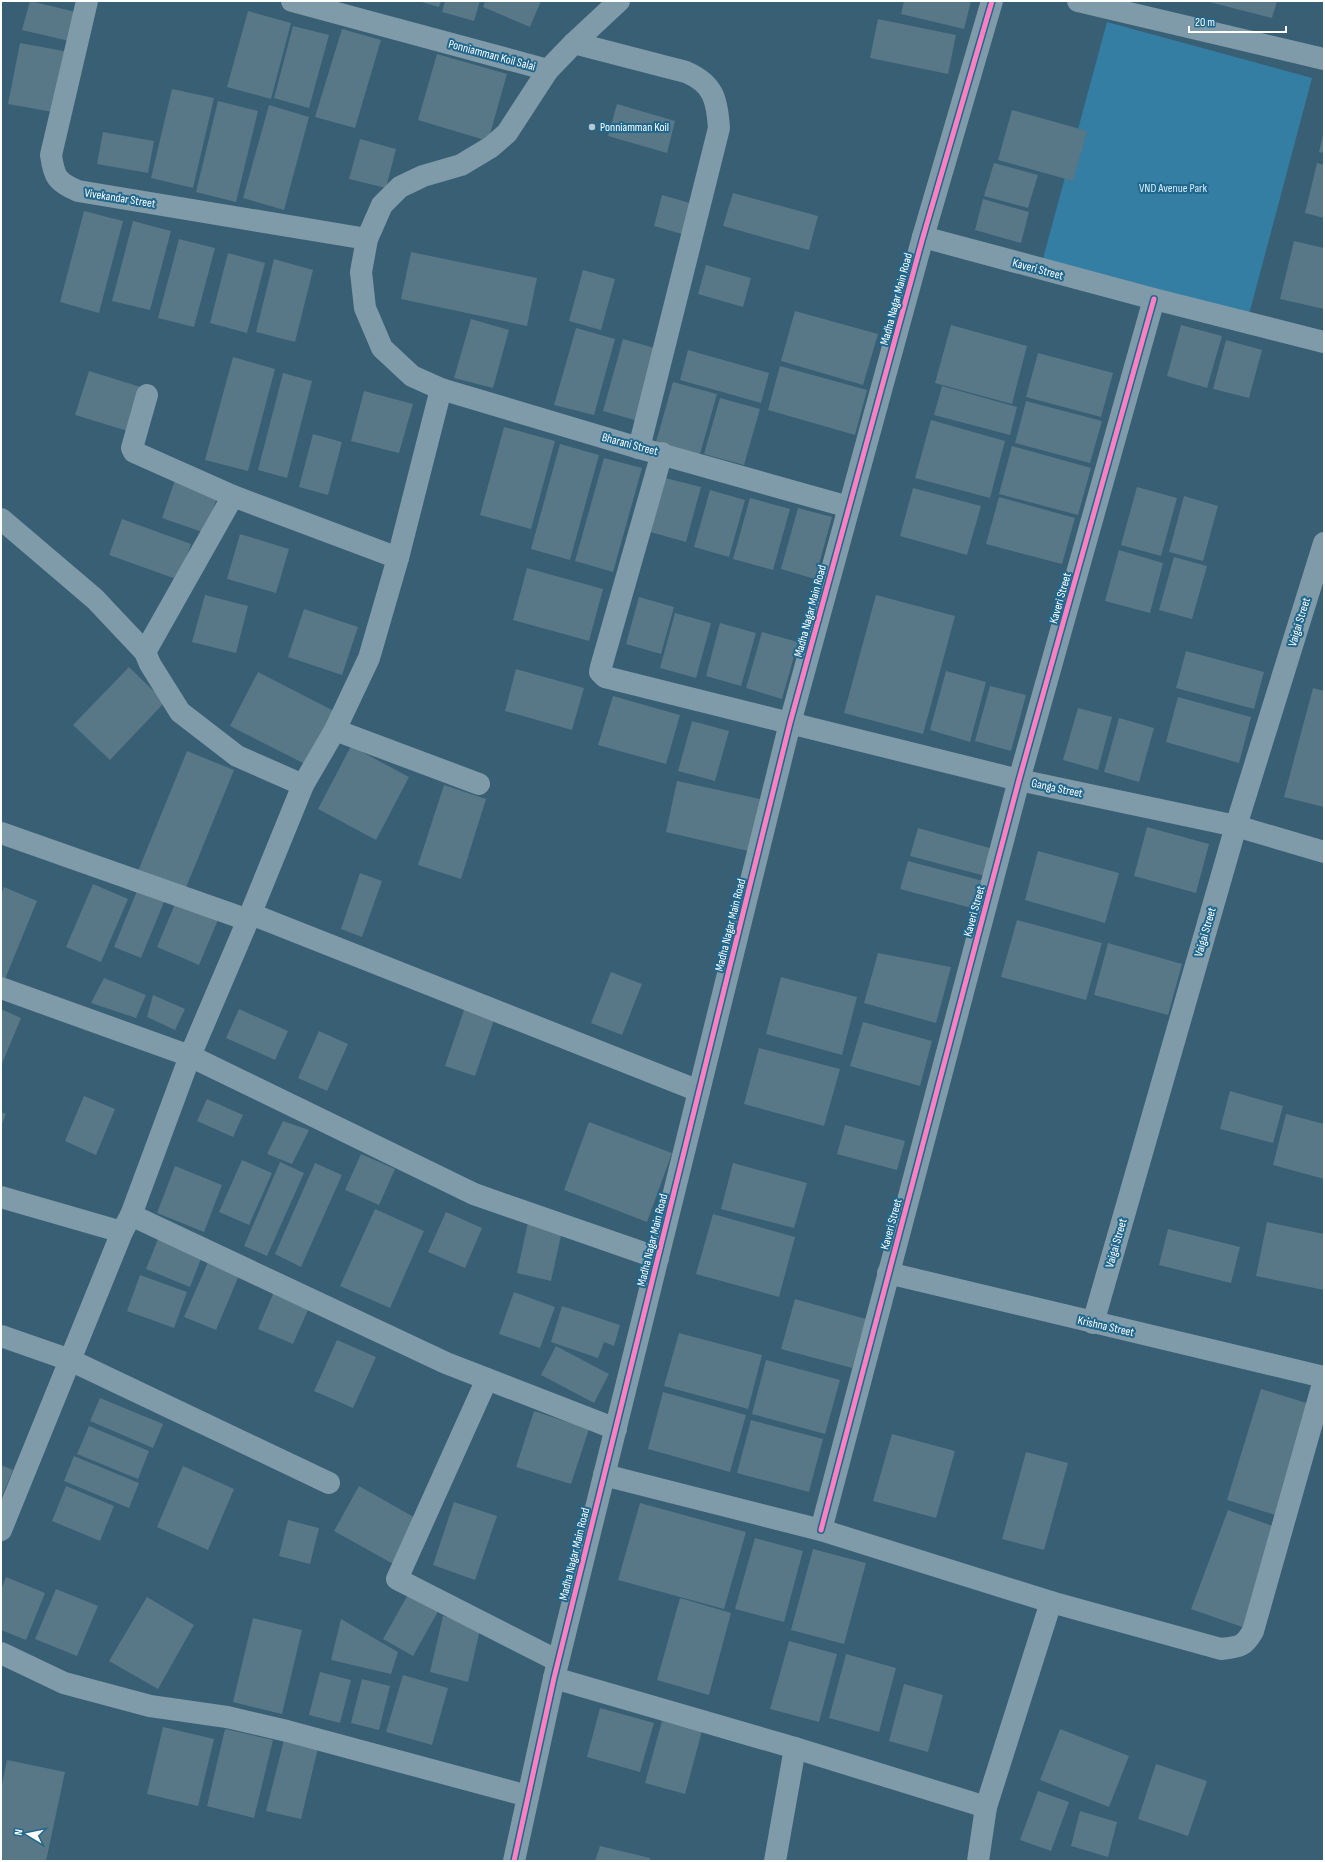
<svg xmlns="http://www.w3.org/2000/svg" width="1325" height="1862" font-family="'Sofia Sans Condensed',sans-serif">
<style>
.green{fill:#347ea4}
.building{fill:#587787}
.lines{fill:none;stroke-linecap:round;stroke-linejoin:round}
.minor{stroke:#7f9aa8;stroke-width:22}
.cycleway-casing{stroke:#20678d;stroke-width:8}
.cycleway{stroke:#ff80c0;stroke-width:5}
.poi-dot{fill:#b9c7ce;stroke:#20678d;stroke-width:1.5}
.labels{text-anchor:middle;stroke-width:4;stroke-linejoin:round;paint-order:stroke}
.street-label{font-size:12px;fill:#fff;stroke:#20678d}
.poi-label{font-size:12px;fill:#fff;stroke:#20678d;text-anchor:start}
.park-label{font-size:12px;fill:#d3ecf9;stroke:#20678d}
</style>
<rect width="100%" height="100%" fill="#385f74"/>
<polygon class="green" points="1107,22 1312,78 1247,322 1041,266"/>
<g class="building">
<polygon points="30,1 76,12 69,41 22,30"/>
<polygon points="418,1 441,1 439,7"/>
<polygon points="445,1 480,1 474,21 442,12"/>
<polygon points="485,1 541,1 530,27 483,7"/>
<polygon points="904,1 971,1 964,29 901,14"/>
<polygon points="1205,1 1277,1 1272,18"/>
<polygon points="248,11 291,23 271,99 227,87"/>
<polygon points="878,19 956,35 948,74 870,58"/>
<polygon points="293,26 329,35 309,108 274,98"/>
<polygon points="342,29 381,40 355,128 315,117"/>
<polygon points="20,43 69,52 58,113 8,104"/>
<polygon points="437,54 507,74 488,141 418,120"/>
<polygon points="172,89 214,98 193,188 151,178"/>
<polygon points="218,101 258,111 236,202 196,192"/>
<polygon points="617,104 675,121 667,153 608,136"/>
<polygon points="269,105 309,117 284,210 243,198"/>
<polygon points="1012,110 1087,131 1073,181 998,160"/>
<polygon points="103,132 154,141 148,173 97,164"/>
<polygon points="1323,135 1324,135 1324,153 1319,152"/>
<polygon points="360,139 396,149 386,188 349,179"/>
<polygon points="994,163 1038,175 1028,208 984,196"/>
<polygon points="1317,163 1324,165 1324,218 1305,213"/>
<polygon points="733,193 818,216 809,250 723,226"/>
<polygon points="662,195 697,205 689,236 654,226"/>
<polygon points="983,199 1029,212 1021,243 975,230"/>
<polygon points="84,211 123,221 99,313 60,302"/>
<polygon points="133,221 171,231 150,310 112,301"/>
<polygon points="179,239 215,248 194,327 158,318"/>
<polygon points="1294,241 1324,248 1324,309 1280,299"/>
<polygon points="411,252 537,278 527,326 401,299"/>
<polygon points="228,253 265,263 247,333 210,323"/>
<polygon points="274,259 313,270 295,342 256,332"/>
<polygon points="706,265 751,278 743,307 698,294"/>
<polygon points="583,270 615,279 601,330 569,321"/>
<polygon points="795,311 878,334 863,385 781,361"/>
<polygon points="471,319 509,330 493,388 454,378"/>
<polygon points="951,325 1027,346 1012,404 935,383"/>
<polygon points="1181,325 1222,336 1207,388 1167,376"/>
<polygon points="576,328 615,339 594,415 554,405"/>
<polygon points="623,339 658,349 638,421 603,411"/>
<polygon points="1226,340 1262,350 1249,398 1213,389"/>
<polygon points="688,350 769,373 761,403 680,380"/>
<polygon points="1038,353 1113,373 1101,417 1026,397"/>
<polygon points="233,357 275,369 248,471 205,460"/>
<polygon points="780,366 867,390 855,435 768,410"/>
<polygon points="89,371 144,388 131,432 75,415"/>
<polygon points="283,373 312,381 287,478 258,470"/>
<polygon points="673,382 717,394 700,454 656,442"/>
<polygon points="942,386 1017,407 1010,435 934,415"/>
<polygon points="364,391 413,404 399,453 351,441"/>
<polygon points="720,398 760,409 744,465 704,454"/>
<polygon points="1026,401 1102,421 1090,463 1015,443"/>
<polygon points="931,420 1005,441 990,498 915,478"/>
<polygon points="504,427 555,441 531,529 480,515"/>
<polygon points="313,434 342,442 328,495 299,487"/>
<polygon points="560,444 599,455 570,560 531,549"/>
<polygon points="1012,446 1091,468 1078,515 999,494"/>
<polygon points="604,458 642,468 613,572 575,561"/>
<polygon points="665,478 701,487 686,542 650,532"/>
<polygon points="175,480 218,495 205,533 162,518"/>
<polygon points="1137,487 1177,498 1161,556 1121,545"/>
<polygon points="913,488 981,506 967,555 900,536"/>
<polygon points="710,490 745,500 729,557 694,547"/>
<polygon points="1184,496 1218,506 1203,561 1169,552"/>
<polygon points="999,497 1075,518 1062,564 986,544"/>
<polygon points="750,498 790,509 773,570 733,559"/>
<polygon points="798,508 832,517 815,579 781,569"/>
<polygon points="122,519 191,544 179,580 109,555"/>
<polygon points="240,534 289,549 276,593 227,579"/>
<polygon points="1119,550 1163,563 1150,613 1105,601"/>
<polygon points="1174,557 1207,566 1192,619 1159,610"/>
<polygon points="527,568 603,589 589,641 513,620"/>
<polygon points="205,595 248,606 236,653 192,642"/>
<polygon points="876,595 955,616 923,734 844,713"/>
<polygon points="639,597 674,607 661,654 626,644"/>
<polygon points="304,609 358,627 342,675 288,657"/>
<polygon points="675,613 711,623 696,678 660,668"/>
<polygon points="720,623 756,633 741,686 706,676"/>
<polygon points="762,632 798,642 782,699 746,688"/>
<polygon points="1186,651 1264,672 1254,709 1176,688"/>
<polygon points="129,667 165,702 110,760 73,725"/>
<polygon points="516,669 584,688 572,730 505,711"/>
<polygon points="946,671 986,682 970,742 930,730"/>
<polygon points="258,672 334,711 307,765 230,726"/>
<polygon points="990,686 1026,695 1011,751 975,741"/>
<polygon points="1313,688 1324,691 1324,807 1284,797"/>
<polygon points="613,696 680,715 666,764 598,745"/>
<polygon points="1178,697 1251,717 1239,763 1166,742"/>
<polygon points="1078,708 1112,717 1098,770 1063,760"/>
<polygon points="1119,718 1154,728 1139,782 1104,772"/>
<polygon points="692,721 729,731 715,781 678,771"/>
<polygon points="351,746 409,777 376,840 318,809"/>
<polygon points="187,751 234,770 183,895 136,876"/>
<polygon points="677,781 760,799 748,851 666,832"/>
<polygon points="444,785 486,799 461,879 418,865"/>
<polygon points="1147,827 1209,844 1196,893 1134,876"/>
<polygon points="918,828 997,850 989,877 910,856"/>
<polygon points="1038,851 1119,873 1105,923 1025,900"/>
<polygon points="908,861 987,882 979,910 900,889"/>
<polygon points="360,873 382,881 362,937 341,929"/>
<polygon points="93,884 128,899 101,962 66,947"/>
<polygon points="139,886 166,897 141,958 114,947"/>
<polygon points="4,887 37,901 5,979 1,977 1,894"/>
<polygon points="178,897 220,915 199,965 157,947"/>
<polygon points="1017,920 1102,943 1086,1000 1001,977"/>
<polygon points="1108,943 1182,964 1168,1015 1094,995"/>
<polygon points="878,953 951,967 936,1023 864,1003"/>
<polygon points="611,972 642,984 622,1035 591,1023"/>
<polygon points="781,977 857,997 842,1055 766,1034"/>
<polygon points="104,978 146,995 136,1018 91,1003"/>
<polygon points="153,995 185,1009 175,1030 147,1017"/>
<polygon points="465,1007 495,1017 475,1076 445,1066"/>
<polygon points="1,1009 21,1018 1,1066"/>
<polygon points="239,1009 288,1031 275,1060 226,1038"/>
<polygon points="863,1022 932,1041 920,1086 850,1066"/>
<polygon points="319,1031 348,1044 327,1091 298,1078"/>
<polygon points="759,1048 840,1069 824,1126 744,1104"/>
<polygon points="1230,1091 1283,1106 1273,1143 1220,1129"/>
<polygon points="84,1096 115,1109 96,1155 65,1141"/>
<polygon points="207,1099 243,1115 233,1137 197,1121"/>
<polygon points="1,1112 6,1114 1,1126"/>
<polygon points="1286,1114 1324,1124 1324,1179 1273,1165"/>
<polygon points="283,1121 309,1130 292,1164 267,1154"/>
<polygon points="589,1122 672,1153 647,1222 564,1190"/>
<polygon points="845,1125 905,1141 897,1170 837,1154"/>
<polygon points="361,1154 395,1169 379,1205 345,1190"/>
<polygon points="242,1160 272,1173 249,1225 219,1212"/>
<polygon points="280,1162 304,1173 267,1256 244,1246"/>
<polygon points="315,1163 342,1175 301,1267 275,1254"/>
<polygon points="733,1163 807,1183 794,1228 721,1209"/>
<polygon points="175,1166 222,1185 204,1232 157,1213"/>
<polygon points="375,1209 424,1231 390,1308 340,1286"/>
<polygon points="446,1212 482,1228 465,1268 428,1252"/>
<polygon points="713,1214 795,1237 779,1297 696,1274"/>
<polygon points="528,1222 562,1231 551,1281 517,1273"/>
<polygon points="1267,1222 1324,1234 1324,1290 1256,1276"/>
<polygon points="1168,1229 1240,1247 1231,1283 1159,1265"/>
<polygon points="158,1239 202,1256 190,1287 146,1269"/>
<polygon points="209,1260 240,1273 216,1330 184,1317"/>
<polygon points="140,1275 187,1292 174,1328 127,1311"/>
<polygon points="276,1287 311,1303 293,1344 258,1329"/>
<polygon points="514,1292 555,1307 540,1348 499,1334"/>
<polygon points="795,1299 866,1319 852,1368 781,1349"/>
<polygon points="562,1306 620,1325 614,1346 604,1342 598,1358 551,1342"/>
<polygon points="679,1333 762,1355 748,1409 664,1386"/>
<polygon points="337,1340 376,1357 353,1408 314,1391"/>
<polygon points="556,1346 609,1374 594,1403 541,1375"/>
<polygon points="766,1360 840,1380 825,1434 752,1414"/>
<polygon points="1261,1389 1310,1404 1275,1515 1227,1500"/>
<polygon points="663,1392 746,1415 730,1472 648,1449"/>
<polygon points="100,1398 163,1424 153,1448 90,1421"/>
<polygon points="534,1411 589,1429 571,1484 516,1467"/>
<polygon points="751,1420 823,1439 809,1492 737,1473"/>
<polygon points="89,1426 149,1451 138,1479 77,1454"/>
<polygon points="892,1434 955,1451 936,1518 873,1501"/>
<polygon points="1026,1452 1068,1463 1044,1550 1002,1539"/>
<polygon points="74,1456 139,1483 129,1508 64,1481"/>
<polygon points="1,1465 13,1470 1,1498"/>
<polygon points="183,1466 234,1489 208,1550 157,1527"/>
<polygon points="66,1486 114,1506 100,1541 52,1521"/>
<polygon points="359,1486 419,1520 395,1565 334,1531"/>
<polygon points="454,1502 497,1516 475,1580 433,1565"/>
<polygon points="640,1503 746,1532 724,1609 618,1580"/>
<polygon points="1228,1510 1281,1529 1245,1628 1191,1609"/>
<polygon points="288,1520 319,1528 310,1564 279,1556"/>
<polygon points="755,1538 803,1551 784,1622 735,1609"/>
<polygon points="813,1549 866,1563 844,1644 791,1630"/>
<polygon points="6,1577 45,1593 26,1640 1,1630 1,1590"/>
<polygon points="56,1589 98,1606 77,1656 35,1639"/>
<polygon points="410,1591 440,1608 413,1656 383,1639"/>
<polygon points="147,1597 194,1625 158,1689 109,1661"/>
<polygon points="680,1598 731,1613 709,1695 657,1680"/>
<polygon points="443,1616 481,1625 468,1682 430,1672"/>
<polygon points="253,1618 302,1630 282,1714 233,1702"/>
<polygon points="341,1619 398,1652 391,1674 331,1660"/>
<polygon points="789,1641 837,1654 819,1722 770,1709"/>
<polygon points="846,1654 896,1668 879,1732 829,1718"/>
<polygon points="320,1672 351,1680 340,1723 309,1715"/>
<polygon points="403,1675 448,1688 432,1745 386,1732"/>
<polygon points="362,1679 390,1686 379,1730 351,1723"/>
<polygon points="904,1684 943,1695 928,1752 889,1741"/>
<polygon points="600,1708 654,1723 640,1772 587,1757"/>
<polygon points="662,1721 702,1731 685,1794 645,1783"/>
<polygon points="163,1727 214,1739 198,1806 147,1794"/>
<polygon points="225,1729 273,1740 254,1818 207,1806"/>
<polygon points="1060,1729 1129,1756 1109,1807 1040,1780"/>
<polygon points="285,1736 319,1744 301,1819 266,1811"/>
<polygon points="7,1760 65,1772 46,1861 1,1861 1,1789"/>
<polygon points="1156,1764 1207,1781 1188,1836 1138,1819"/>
<polygon points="1038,1791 1069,1802 1051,1851 1020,1840"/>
<polygon points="1080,1811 1117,1822 1108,1857 1071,1846"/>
<polygon points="600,1846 650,1858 650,1861 595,1861"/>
</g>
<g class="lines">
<g class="minor">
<path d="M87,1l-36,154c3,22 6,27 27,36l289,48"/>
<polyline points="292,1 548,70 507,133 491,147 461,165 423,176 400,187 382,205 367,239 361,272 365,308 382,348 412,376 441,389 639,448 849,507"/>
<polyline points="1078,1 1324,59"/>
<path d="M574,43l112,29c28,12 31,28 33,56l-80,320"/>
<polyline points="548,70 574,43 619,1"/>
<polyline points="923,237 1154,299 1324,342"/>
<polyline points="147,395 132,448 134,452 233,496 398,558"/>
<polyline points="662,453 601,667 600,672 605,677 1019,780 1236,826 1324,852"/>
<polyline points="1,519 95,599 145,652 150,664 180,712 237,756 303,785 248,920 190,1056 131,1215 122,1232 1,1530"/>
<polyline points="145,652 233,496"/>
<polyline points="335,730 479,784"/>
<polyline points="303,785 335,730 369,658 398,558 441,389"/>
<polyline points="1,833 248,920"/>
<polyline points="251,914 699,1091"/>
<polyline points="1,988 190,1056 474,1194 658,1258"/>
<polyline points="1,1197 122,1232"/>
<polyline points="131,1215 446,1363 616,1429"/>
<polyline points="888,1273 1324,1377"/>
<polyline points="1093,1323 1236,826 1324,543"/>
<polyline points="1,1336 70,1360 329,1483"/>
<polyline points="487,1379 397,1579 558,1661"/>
<path d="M604,1475l217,55 230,72 170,47c18,-2 23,-2 32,-18l71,-251"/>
<polyline points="821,1530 1019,780 1154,299"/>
<polyline points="1,1653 64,1683 150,1706 227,1717 287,1731 528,1796"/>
<polyline points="554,1678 795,1748 986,1807"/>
<polyline points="514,1861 554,1678 790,723 923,237 992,1"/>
<polyline points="775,1861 795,1748"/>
<polyline points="978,1861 986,1807 1051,1602"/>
</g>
<g class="cycleway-casing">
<g id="cycleway">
<polyline points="821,1530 1019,780 1154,299"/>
<polyline points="514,1861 554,1678 790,723 923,237 992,1"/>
</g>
</g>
<use href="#cycleway" class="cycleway"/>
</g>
<circle class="poi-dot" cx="592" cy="127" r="4"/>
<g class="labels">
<g class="street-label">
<text transform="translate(492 55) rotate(15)" y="4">Ponniamman Koil Salai</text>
<text transform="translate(120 198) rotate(9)" y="4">Vivekandar Street</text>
<text transform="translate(1038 269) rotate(15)" y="4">Kaveri Street</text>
<text transform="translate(896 299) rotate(-75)" y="4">Madha Nagar Main Road</text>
<text transform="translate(630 444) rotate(15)" y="4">Bharani Street</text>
<text transform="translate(1060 598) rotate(-74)" y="4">Kaveri Street</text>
<text transform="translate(810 611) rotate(-75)" y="4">Madha Nagar Main Road</text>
<text transform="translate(1299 622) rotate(-73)" y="4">Vaigai Street</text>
<text transform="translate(1057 788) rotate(12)" y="4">Ganga Street</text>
<text transform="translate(974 911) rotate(-75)" y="4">Kaveri Street</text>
<text transform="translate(730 925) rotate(-76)" y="4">Madha Nagar Main Road</text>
<text transform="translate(1205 932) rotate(-74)" y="4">Vaigai Street</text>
<text transform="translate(891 1224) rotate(-75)" y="4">Kaveri Street</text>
<text transform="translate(652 1240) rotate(-76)" y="4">Madha Nagar Main Road</text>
<text transform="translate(1116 1243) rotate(-74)" y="4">Vaigai Street</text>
<text transform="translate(1106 1326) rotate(13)" y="4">Krishna Street</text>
<text transform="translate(574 1554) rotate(-76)" y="4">Madha Nagar Main Road</text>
</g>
<g class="poi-label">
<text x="600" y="131">Ponniamman Koil</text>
</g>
<g class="park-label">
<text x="1173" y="192">VND Avenue Park</text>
</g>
</g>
<rect width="1325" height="1862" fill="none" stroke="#ffffff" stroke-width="4"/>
<g transform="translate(28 1834) rotate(280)" stroke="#20678d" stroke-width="3" paint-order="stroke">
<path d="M0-3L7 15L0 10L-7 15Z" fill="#ffffff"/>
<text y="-6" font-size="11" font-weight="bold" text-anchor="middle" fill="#ffffff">N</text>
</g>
<path d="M1189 26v6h97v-6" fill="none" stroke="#ffffff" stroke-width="2"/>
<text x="1195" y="26" font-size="12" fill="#ffffff" stroke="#20678d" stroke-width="3" paint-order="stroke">20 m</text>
</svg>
